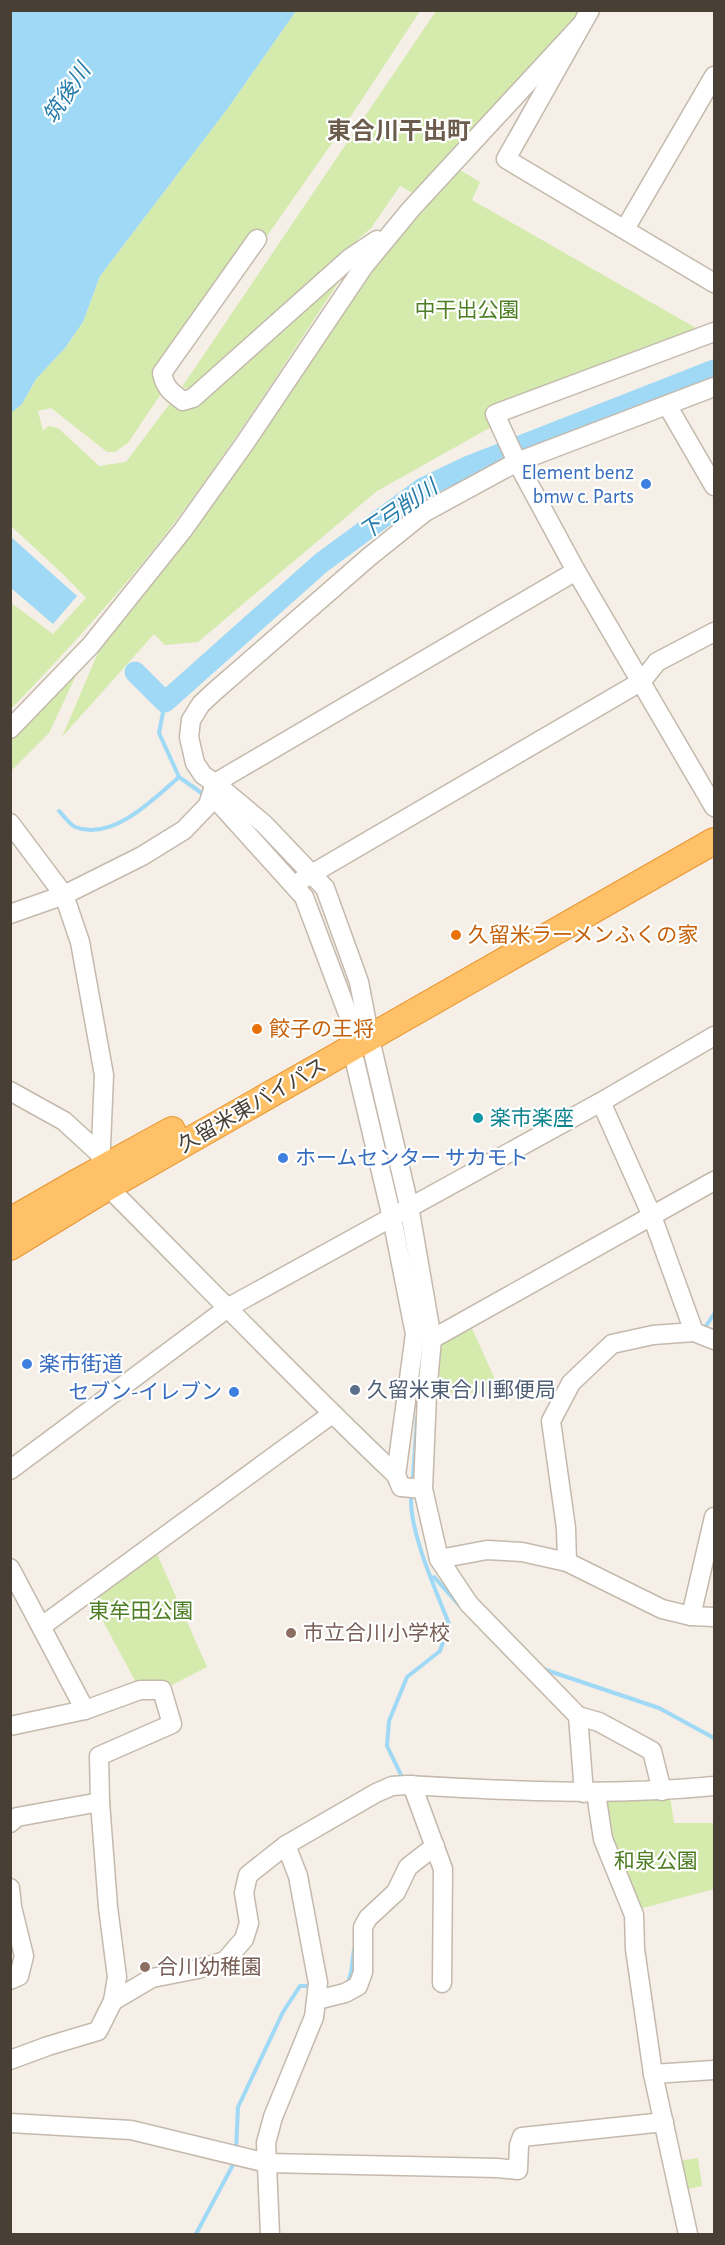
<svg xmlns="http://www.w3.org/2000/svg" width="725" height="2245" font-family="'Alegreya Sans','Noto Sans JP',sans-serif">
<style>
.green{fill:#d4ebad}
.water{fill:#9fd9f5}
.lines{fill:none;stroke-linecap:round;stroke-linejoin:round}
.stream{stroke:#9fd9f5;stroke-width:4}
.river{stroke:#9fd9f5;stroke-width:21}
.minor-casing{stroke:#c4b9ac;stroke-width:21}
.highway-casing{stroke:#e8952e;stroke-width:28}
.minor{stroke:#fff;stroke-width:18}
.highway{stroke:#ffc168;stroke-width:26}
.shop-dot{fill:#3f7fe0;stroke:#fff;stroke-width:2}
.food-dot{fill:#e8710a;stroke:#fff;stroke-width:2}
.culture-dot{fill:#0f9aa8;stroke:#fff;stroke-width:2}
.service-dot{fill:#5c6f8a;stroke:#fff;stroke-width:2}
.education-dot{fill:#8d6e63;stroke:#fff;stroke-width:2}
.labels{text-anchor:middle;stroke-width:4.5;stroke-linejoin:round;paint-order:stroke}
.park-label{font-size:21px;fill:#4d7e24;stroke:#fff}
.shop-label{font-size:21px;fill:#366cbe;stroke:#fff;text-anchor:end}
.food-label{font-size:21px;fill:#c56008;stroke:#fff;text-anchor:start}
.street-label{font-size:21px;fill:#483f35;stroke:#fff}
.culture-label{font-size:21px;fill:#0d838f;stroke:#fff;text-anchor:start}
.service-label{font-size:21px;fill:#4e5e75;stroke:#fff;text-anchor:start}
.education-label{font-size:21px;fill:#785e54;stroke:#fff;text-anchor:start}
.water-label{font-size:22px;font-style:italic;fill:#257cab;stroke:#fff}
.quarter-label{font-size:24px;font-weight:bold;fill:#6c5c4c;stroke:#fff}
</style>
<rect width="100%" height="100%" fill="#f5efe7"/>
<g class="green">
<path d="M296,11h124l-67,102 -91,130 -134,200 -13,9h-8l-56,-44 -13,3 5,20 5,-5 10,2 41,38 27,-4 45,-60 22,5 153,-136c-58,87 -114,177 -178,260 -49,63 -102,121 -157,178l-1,-107 43,32 33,-36 -21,-22 -54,-50 -1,-113 12,-9 14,-25 29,-31 18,-26 17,-46 128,-168z"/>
<polygon points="436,11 579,11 572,22 416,195 400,186 371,228 189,389 182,387"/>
<polygon points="460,170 480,182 472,200 696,328 486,408 493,426 377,491 198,642 165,645 154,634 62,737 100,648 133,609 255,442 387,251"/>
<polygon points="80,667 49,733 11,771 11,739"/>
<polygon points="468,1320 499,1388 498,1393 427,1393 432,1339"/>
<polygon points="153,1545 207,1667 162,1690 140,1690 88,1593"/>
<polygon points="669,1790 674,1823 714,1823 714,1889 632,1911 596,1793"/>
<polygon points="698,2158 702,2186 678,2191 671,2162"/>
</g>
<g class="water">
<polygon points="11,10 296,11 228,108 100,276 83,322 65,348 36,379 22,404 11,413"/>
<polygon points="10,536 77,596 53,624 11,588"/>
</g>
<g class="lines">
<g class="stream">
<polyline points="165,702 159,733 179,777 203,794"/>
<path d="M59,811c5,5 10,13 16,16 37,15 79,-28 104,-50"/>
<polyline points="378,1110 391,1174"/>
<polyline points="706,1326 714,1314"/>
<polyline points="418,1393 420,1364"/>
<polyline points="413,1477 417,1418"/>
<polyline points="434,1577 459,1605"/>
<polyline points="543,1669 659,1708 714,1738"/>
<path d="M404,1781l-17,-35 2,-25 18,-44 33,-26 9,-27c-13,-34 -39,-90 -38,-126"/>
<polyline points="347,1985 351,1973 354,1949"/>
<polyline points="236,2151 238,2107 283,2012 300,1986 313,1986"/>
<polyline points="196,2234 235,2161"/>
</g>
<polyline class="river" points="135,672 165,702 321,563 423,488 469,466 714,370"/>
<g class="minor-casing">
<g id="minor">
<polyline points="590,10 506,159 714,283"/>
<polyline points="625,229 714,76"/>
<path d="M257,239l-95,134c3,15 9,19 21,28l10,-3 157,-140 27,-18"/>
<polyline points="714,332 495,414 517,462 576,571 714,807"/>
<polyline points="667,405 714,486"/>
<polyline points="10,729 91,645 183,530 245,443 364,266 411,209 580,26"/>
<polyline points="215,783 220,804 304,897 354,1030 352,1049 392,1218 415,1334 396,1475"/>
<path d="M10,823l54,72 16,47 24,133 -4,95 8,17c96,96 190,195 288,288l5,12 22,2"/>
<polyline points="303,879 642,681 657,662 714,632"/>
<polyline points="10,914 64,895 142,856 184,830 208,805 215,783 576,571"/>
<polyline points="10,1091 64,1121 100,1154"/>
<polyline points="694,1332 714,1340"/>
<polyline points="432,1339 714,1181"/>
<polyline points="10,1470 229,1307 601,1102 714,1036"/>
<polyline points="439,1559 487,1550 522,1552 567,1562 662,1609 691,1616 714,1617"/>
<polyline points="567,1562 566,1528 551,1421 571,1383 612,1344 653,1335 694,1332 652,1216 601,1102"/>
<polyline points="10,1568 85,1710"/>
<polyline points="691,1616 714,1517"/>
<polyline points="42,1626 332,1414"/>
<polyline points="578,1716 599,1722 652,1751 662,1791"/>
<polyline points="10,1726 85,1710 140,1690 162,1690 172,1724 99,1756 100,1802 108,1907 117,1977 113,2001 98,2031 48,2046 10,2060"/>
<polyline points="412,1785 443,1869 442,1983"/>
<polyline points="584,1793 578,1716 469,1604 439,1559 423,1489 427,1393 432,1339 409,1206 370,1039 359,982 325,888 264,824 215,783 203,775 195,763 189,737 191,720 201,704 215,691 369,557 425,512 517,462 714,387"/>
<polyline points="596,1793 603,1839 634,1915 635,1949 653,2074 688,2234"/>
<polyline points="10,1823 17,1817 100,1802"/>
<polyline points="10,1888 12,1907 24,1956 19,1976 10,1980"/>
<polyline points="317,2000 345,1993 358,1986 363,1972 363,1927 368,1918 396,1892 408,1867 435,1846"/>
<path d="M113,2001l39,-23 46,-9 27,-8 19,-22 5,-16 -5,-30 4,-18 38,-30 90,-52 16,-7 15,-1c103,6 205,11 307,1"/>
<polyline points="653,2074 714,2070"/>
<polyline points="10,2123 131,2130 267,2163 497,2168 518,2170 519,2145 522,2137 664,2122"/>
<polyline points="270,2234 266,2143 273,2117 314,2017 318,1983 298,1876 286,1845"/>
</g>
</g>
<g class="highway-casing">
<g id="highway">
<polyline points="10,1221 76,1183 172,1130"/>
<polyline points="10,1247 108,1187 714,841"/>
</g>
</g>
<use href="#minor" class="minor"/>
<use href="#highway" class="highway"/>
</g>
<g class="shop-dot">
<circle cx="646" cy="484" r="6"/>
<circle cx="283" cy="1158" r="6"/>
<circle cx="27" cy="1364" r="6"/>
<circle cx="234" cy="1392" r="6"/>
</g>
<g class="food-dot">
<circle cx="456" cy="935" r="6"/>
<circle cx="257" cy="1029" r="6"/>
</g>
<circle class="culture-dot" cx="478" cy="1118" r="6"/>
<circle class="service-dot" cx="355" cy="1390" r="6"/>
<g class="education-dot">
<circle cx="291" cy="1633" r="6"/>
<circle cx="145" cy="1967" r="6"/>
</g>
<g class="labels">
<g class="park-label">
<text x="467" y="317">中干出公園</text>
<text x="141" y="1618">東牟田公園</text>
<text x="656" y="1868">和泉公園</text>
</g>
<g class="shop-label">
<text x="634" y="479">Element benz<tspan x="634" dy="24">bmw c. Parts</tspan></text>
<text x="295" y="1165" text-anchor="start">ホームセンター サカモト</text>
<text x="39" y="1371" text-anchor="start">楽市街道</text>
<text x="222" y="1399">セブン-イレブン</text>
</g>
<g class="food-label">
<text x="468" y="942">久留米ラーメンふくの家</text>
<text x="269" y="1036">餃子の王将</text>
</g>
<g class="street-label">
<text transform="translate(252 1105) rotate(-30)" y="7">久留米東バイパス</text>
</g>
<g class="culture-label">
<text x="490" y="1125">楽市楽座</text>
</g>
<g class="service-label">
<text x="367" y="1397">久留米東合川郵便局</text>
</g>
<g class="education-label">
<text x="303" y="1640">市立合川小学校</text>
<text x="157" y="1974">合川幼稚園</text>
</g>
<g class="water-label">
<text transform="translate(66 93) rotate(-56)" y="8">筑後川</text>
<text transform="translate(398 509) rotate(-34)" y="8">下弓削川</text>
</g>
<g class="quarter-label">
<text x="399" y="139">東合川干出町</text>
</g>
</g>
<rect width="725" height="2245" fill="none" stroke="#483f35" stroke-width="24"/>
</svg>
